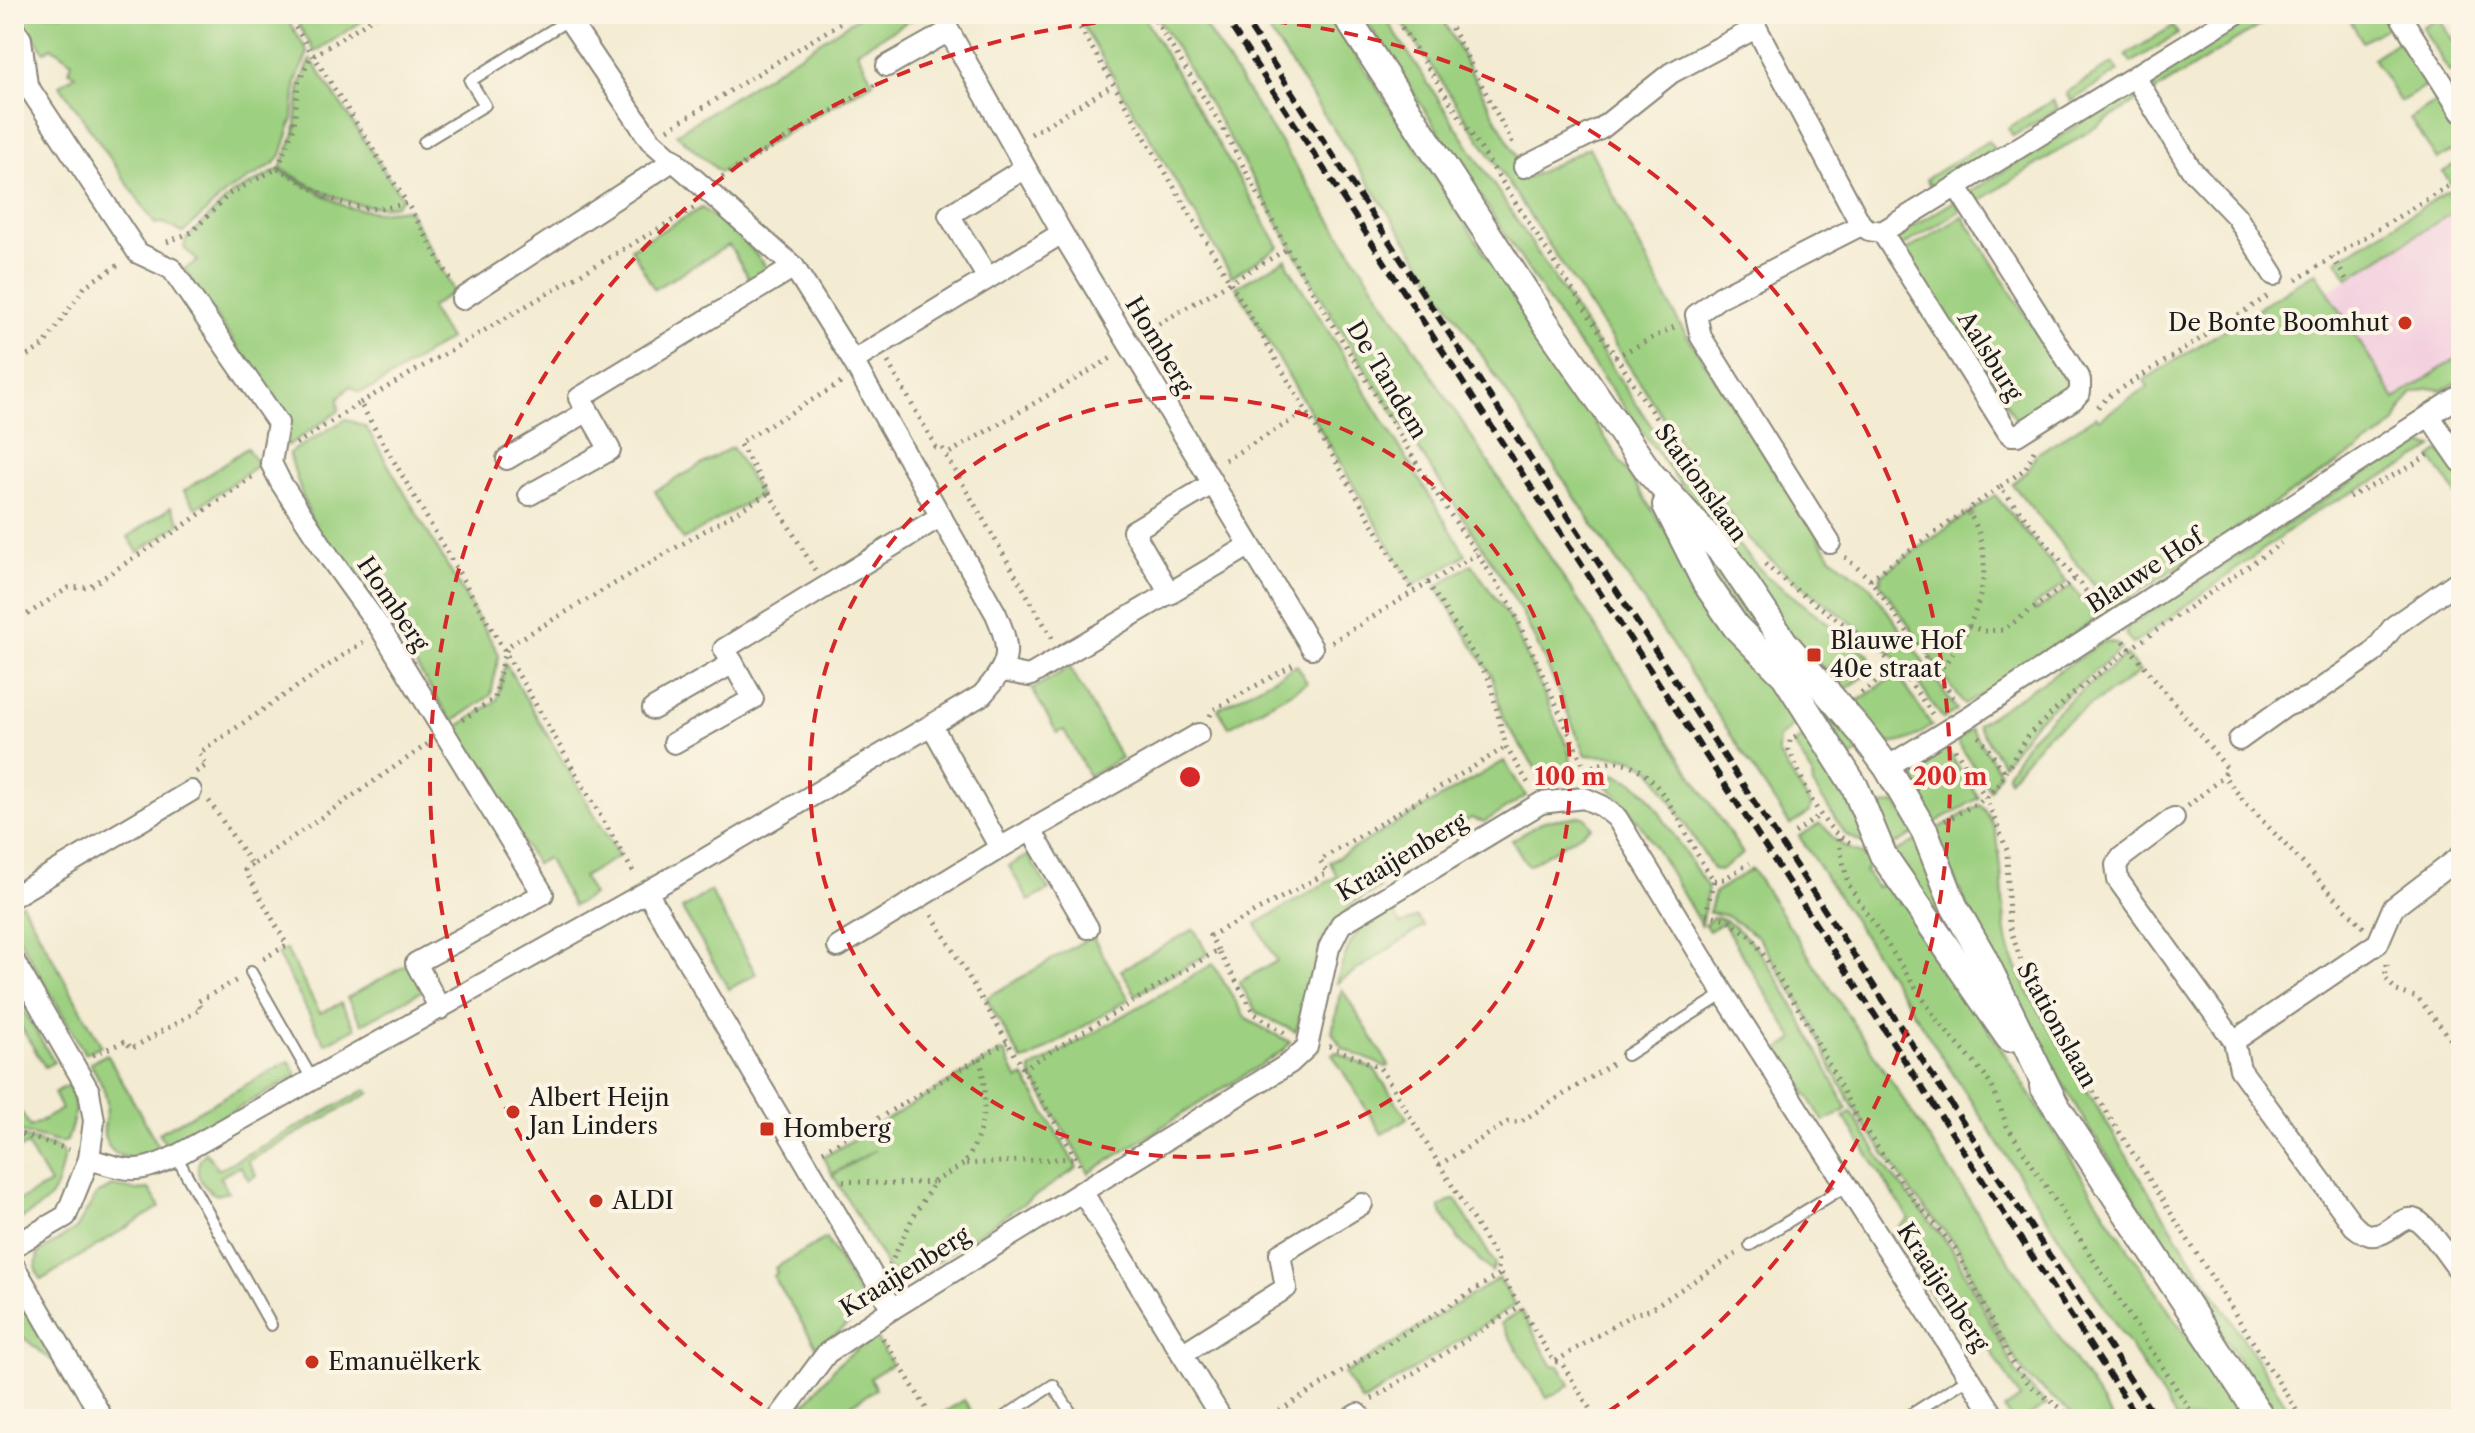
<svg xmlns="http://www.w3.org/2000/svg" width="2475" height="1433" font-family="'Libre Caslon Text',serif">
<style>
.built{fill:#f3cfdf}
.green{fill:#9dd080;stroke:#5c764e;stroke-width:2}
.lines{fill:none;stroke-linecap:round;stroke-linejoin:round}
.service-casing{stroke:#888477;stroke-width:14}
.minor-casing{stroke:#888477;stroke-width:24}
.tertiary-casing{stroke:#888477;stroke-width:30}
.path{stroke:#888477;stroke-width:5;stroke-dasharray:2 6;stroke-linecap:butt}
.service{stroke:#fff;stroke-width:10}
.minor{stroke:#fff;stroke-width:20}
.tertiary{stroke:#fff;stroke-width:26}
.rail{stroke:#1c1c1c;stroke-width:6;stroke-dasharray:12 6;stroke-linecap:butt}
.ring{fill:none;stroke:#d62828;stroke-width:4;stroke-dasharray:14 10}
.poi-dot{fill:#c8321e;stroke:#fcf5e5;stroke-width:3}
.labels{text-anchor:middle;stroke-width:8;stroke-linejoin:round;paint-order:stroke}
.poi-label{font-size:24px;fill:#1c1c1c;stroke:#fcf5e5;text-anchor:start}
.street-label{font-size:24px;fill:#1c1c1c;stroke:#fcf5e5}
.centre{fill:#d62828;stroke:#fcf5e5;stroke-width:4}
.ring-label{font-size:24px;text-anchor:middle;font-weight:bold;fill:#d62828;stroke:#fcf5e5;stroke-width:8;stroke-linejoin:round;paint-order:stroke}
</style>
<rect width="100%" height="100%" fill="#fcf5e5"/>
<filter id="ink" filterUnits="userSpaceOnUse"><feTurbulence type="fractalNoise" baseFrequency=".0125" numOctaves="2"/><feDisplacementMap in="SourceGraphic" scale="16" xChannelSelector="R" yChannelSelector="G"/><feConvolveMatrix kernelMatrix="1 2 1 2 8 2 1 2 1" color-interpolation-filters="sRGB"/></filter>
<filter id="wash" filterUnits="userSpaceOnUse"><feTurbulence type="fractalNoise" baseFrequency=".006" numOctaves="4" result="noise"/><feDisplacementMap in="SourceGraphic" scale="32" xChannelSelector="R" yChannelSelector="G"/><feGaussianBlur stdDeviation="1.8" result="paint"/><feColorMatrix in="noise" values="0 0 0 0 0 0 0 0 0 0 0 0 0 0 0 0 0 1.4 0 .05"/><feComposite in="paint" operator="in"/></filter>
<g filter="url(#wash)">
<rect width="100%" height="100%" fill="#f3ebd2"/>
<polygon class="built" points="2458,209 2461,214 2461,355 2395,399 2328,291"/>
<g class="green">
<polygon points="14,14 284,14 308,52 296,81 293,118 281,155 275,163 227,192 183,233 164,223 155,224 60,85 75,75 69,71 72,62 51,47 44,52 30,30 25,31"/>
<polygon points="314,14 373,14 315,52 298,24"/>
<polygon points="863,14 921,14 857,51 873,82 720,172 676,134"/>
<polygon points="1076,14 1142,14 1279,247 1232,276"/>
<path d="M1155,14h42l546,840 -23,16 -7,-1 -62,-100c-23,-16 -38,-12 -65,-14 -27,-60 -51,-124 -86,-180 -51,-82 -107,-161 -158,-243 -64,-105 -121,-214 -187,-318z"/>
<polygon points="1258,14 1329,14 1693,573 1804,716 1779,738 1778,753 1811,806 1810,812 1790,825"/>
<polygon points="1362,14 1383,14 1626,389 1715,519 1764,574 1868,654 1872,665 1866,675 1843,691 1837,683 1842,679 1830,666 1825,670 1806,648 1800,652 1706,519 1564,325"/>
<polygon points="1397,14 1440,14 1528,178 1589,147 1679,323 1831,557 1870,586 1957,710 1943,719 1911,673 1891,653 1788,575 1752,543 1704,480"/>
<polygon points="2256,14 2278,14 2155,91 2149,81"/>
<polygon points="2346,14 2386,14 2393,24 2363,42"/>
<polygon points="2438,17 2461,53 2461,65 2449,72 2422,27"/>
<polygon points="2173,26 2178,34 2131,63 2126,55"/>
<polygon points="2402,39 2430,84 2400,102 2373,58"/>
<path d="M311,59l91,139 -6,7c-44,8 -79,-17 -116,-37l15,-34 5,-49z"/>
<polygon points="2113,63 2119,71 2071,101 2066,93"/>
<polygon points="2132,91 2137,101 1976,203 1970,192"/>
<polygon points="2053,100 2058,109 2013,136 2008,128"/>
<polygon points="2439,100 2461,135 2461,146 2437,160 2410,119"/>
<polygon points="1988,141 1994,149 1931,187 1926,179"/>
<polygon points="2461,160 2461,186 2455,190 2443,172"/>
<polygon points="278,170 346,207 377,212 408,209 454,291 430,308 449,339 375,387 359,392 350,386 338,399 339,411 287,446 285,418 184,269 198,261 184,248 186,239 232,194"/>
<polygon points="2448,191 2458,209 2348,278 2337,260"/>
<polygon points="1955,201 1960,211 1898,249 1892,239"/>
<polygon points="702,208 743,239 771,272 752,283 729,245 654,289 631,248"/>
<polygon points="1963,216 2071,388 2017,421 1980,360 1970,365 1901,254"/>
<polygon points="1286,259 1290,269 1466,555 1413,586 1236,287"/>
<polygon points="2316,272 2395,399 2461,355 2461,381 2442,390 2429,388 2413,393 2402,408 2396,423 2381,435 2108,612 2091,592 2097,588 2012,484 2028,471 2035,455 2096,416 2099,419 2148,387 2144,380"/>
<path d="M346,419l20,8 133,227 -8,41 -39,27 -60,-94 6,-5c-29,-27 -63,-59 -82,-94 -12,-23 -19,-51 -27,-76z"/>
<polygon points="2418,444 2434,447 2406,465 2316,511 2138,641 2133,644 2126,635 2127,627 2384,461 2405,448"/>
<polygon points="732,447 760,495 683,540 655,491"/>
<polygon points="247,448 258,465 196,508 184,491"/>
<polygon points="2440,451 2461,479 2461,501 2431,458"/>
<polygon points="1995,495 2067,582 2034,606 2036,611 2071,586 2081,598 2085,596 2101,616 1965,705 1941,672 1943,668 1941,665 1938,668 1880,583 1881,575 1967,514 1970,517 1973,515 1971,512"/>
<polygon points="171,507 181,523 138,552 128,537"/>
<polygon points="1472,564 1511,621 1568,748 1572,769 1542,778 1503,719 1492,676 1436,587"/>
<polygon points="1721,567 1825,700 1813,708 1743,624 1713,573"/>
<polygon points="2105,641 2116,643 2121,649 2035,722 2003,764 1977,725"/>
<polygon points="2126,655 2140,672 2046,735 2009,780 2007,773 2030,738 2067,702"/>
<polygon points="505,663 619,856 583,877 593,895 573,906 547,858 536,864 453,730 497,700"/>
<polygon points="1297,665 1307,683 1229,727 1218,709"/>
<polygon points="1070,667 1121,758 1089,776 1064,730 1057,733 1032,689"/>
<path d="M1897,678l5,3 30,45c-46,31 -50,17 -84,-18l40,-28z"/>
<polygon points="1838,715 1862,751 1851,758 1824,724"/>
<polygon points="1971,729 2000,772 1990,790 1956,740"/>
<polygon points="1814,731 1870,846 1846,835 1813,785 1812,774 1795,746 1796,742"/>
<path d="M1945,747l34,51 -50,28c-18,-38 -25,-55 16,-79z"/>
<polygon points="1504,761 1526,796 1484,822 1471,818 1375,880 1379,888 1354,903 1323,938 1296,1032 1257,1013 1239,982 1277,961 1256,924 1337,876 1330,862"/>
<path d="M1614,774l21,9 13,12 60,93 -7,37c-24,-39 -65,-121 -101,-144l6,-5z"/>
<polygon points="1896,803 1916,833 1888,848 1876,811 1884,805"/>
<path d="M1980,805c31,26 16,113 32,152 20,48 52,93 78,138 65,110 136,217 206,324h-20l-195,-304 -79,-136 -70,-147z"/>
<polygon points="1580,816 1586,818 1592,827 1528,866 1512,840 1544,821"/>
<path d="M1820,824c7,4 8,8 13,14 12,13 31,12 41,26l-9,7 11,16 11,-3 12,19 8,-3 204,322 129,197h-63l-378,-583z"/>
<polygon points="1919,839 1976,965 1892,854"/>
<polygon points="1028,855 1049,890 1029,901 1009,866"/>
<polygon points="1752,869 2113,1419 2079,1419 2026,1376 2000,1335 1957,1246 1915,1197 1861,1120 1834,1073 1809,1018 1757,936 1727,916 1709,912 1715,892"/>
<polygon points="710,891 756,974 729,989 682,909"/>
<polygon points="22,903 101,1045 85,1054 14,929 14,907"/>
<path d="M1391,907l10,18 16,-8 7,9 -87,57c10,-41 17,-54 54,-76z"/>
<path d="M1713,917c51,5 109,150 135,192l-24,13 -45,-73 15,-10 -71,-116 -14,8 -4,-6z"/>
<polygon points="1194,929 1208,954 1136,995 1121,970"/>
<polygon points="1092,936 1129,999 1030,1059 1022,1061 986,998"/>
<polygon points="286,949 320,1013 341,1003 355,1028 325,1044 277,954"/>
<polygon points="408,964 423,990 362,1024 347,998"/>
<polygon points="1213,964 1246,1019 1290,1042 1284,1050 1089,1173 1031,1075 1031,1069"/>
<polygon points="1342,989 1389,1065 1389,1066 1386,1067 1342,1048 1332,1032"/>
<polygon points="14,993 54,1062 45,1067 14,1015"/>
<path d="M1000,1052l5,1 13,27 6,-4 53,92 -149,99c-14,7 -26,12 -40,1l-55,-93 42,-25 -43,24 -8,-17z"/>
<polygon points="1336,1052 1375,1070 1407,1118 1382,1134 1332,1054"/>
<path d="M107,1054l53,95c-19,12 -49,15 -56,-14 -2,-10 4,-21 3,-32 -2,-15 -10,-28 -17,-40z"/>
<polygon points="289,1061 297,1076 167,1147 159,1133"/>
<path d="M68,1085c12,21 6,34 -1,56l-6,2 -47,-13v-12l8,-5 8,14 32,-18 -8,-16z"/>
<path d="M367,1089l3,4 -122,68 8,14 -7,5 -9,-14 -20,11 8,15 -12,3c-18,-10 -25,-29 -10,-43l12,18z"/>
<polygon points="1851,1112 1890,1173 1952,1248 2017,1374 2047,1405 2024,1419 2010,1419 2004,1409 2020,1398 1958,1297 1938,1306 1892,1232 1909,1219 1844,1117"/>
<path d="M14,1135l45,13 5,7c-9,44 -11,45 -50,68v-20l36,-19 -23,-39 -13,7z"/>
<polygon points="112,1186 134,1190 149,1189 160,1207 41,1280 36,1270 38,1253 76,1229 97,1194"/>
<polygon points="1452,1200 1456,1200 1495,1264 1492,1272 1458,1239 1440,1210 1440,1207"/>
<polygon points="826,1238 864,1305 857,1317 818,1349 773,1276 777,1273 775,1268"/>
<polygon points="1499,1278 1515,1305 1362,1402 1344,1374"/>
<polygon points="14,1289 60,1367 14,1330"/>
<polygon points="1521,1311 1552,1365 1559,1366 1570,1385 1547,1398 1501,1323"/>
<polygon points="874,1335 892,1364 870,1378 876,1389 829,1419 793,1419 837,1365"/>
<polygon points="964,1400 976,1419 940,1419 938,1416"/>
</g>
</g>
<g filter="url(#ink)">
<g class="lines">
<g class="service-casing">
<g id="service">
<polyline points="424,142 485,105 470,81 568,20"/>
<polyline points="251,972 312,1079"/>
<polyline points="1627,1055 1724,994"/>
<polyline points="176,1156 271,1325"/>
<polyline points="1750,1245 1846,1186"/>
<polyline points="1001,1419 1053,1385 1075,1419"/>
<polyline points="1904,1419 1970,1377"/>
</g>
</g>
<g class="minor-casing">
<g id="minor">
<polyline points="1749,14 1861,225 1869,230 1882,232 2236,14"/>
<polyline points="2399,14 2461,112"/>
<polyline points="14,29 21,39 27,85 138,253 172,269 278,423 271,463 281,483 330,558 381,629 543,894 416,963 440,1009"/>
<polyline points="887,66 949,31 1062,233 1312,648"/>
<polyline points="2135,77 2191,169 2236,216 2274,275"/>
<polyline points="1524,167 1602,128 1671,73 1756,28"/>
<polyline points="1882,232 2008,432 2011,435 2017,435 2074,399 2080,392 2080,380 1957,187"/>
<polyline points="988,278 949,215 1025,168"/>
<polyline points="462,299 674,160"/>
<polyline points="853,361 1062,233"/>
<polyline points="2430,417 2461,462"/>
<polyline points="507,459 588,411 579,398 794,267"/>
<polyline points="529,495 610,450 588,411"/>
<polyline points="1830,543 1701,337 1696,315 1720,297 1861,225"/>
<polyline points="1170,594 1133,531 1212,484"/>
<polyline points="1003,671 1029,676 1249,546"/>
<polyline points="653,709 733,663 724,649 941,516"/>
<polyline points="2239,740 2286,706 2309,697 2373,653 2394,626 2461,579"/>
<polyline points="674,743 753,699 733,663"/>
<polyline points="1887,767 1967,718 2461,395"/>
<path d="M2174,818l-52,39 -6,8 2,15 116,161 6,28 114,157c30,27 42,-15 62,-6 13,6 35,41 45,53"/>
<polyline points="1031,830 1088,928"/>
<polyline points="1000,848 1199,734"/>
<polyline points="647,892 892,1309"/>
<polyline points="14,896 191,791"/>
<polyline points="838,947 1000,848 932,726"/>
<polyline points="14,961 89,1091 94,1121 89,1159 66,1216 14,1246"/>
<polyline points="2234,1041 2378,943 2393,908 2461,856"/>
<path d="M89,1159c41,12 48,16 87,-3l522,-293 284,-168c27,-31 31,-42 14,-81l-143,-253 -59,-94 -144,-127 -85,-126"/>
<polyline points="1083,1193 1222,1419"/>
<polyline points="14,1266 103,1419"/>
<polyline points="1182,1354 1286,1288 1280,1254 1362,1204"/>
<polyline points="778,1419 827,1353 892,1309 1290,1063 1307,1047 1329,948 1341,924 1541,803 1584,798 1602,806 1617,818 1724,994 1996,1419"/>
<polyline points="1349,1419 1358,1414 1361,1419"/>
</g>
</g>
<g class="tertiary-casing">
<g id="tertiary">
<polyline points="1345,14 1545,322 1650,473 1730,561 1784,642 1861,732 1887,767 1925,832 1954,906 1983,957 2053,1100"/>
<polyline points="1666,505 1705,582 1736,627 1785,676 1855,787 1883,855 2009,1038"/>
<polyline points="2043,1086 2262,1419"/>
</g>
</g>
<g class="path">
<polyline points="287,14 407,203"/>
<polyline points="1072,14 1413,592 1428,583 1489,679 1506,747 1530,786"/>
<polyline points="1151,14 1223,128 1287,249 1422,472 1510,603 1585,768"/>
<polyline points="1393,14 1702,489"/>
<polyline points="1444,14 1515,148"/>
<polyline points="668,129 855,14"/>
<polyline points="1031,134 1113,85"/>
<path d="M278,168c45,26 74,52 129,35l44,77"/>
<polyline points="722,177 878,83"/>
<polyline points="167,242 192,232 229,194 278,168 294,127 298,83 310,58 379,14"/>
<polyline points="2332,257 2346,279"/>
<polyline points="2296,280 2448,186"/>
<polyline points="1145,332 1287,249"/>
<polyline points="1615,357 1678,325"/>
<polyline points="888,362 936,447 942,448 946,455"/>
<polyline points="14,364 43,346 86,285 122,263"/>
<polyline points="360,403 694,208"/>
<polyline points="2098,407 2108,397 2270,295"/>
<polyline points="296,444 360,403 635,875"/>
<polyline points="2034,451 2025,469 2000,487 2099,607"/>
<polyline points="1225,460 1306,412"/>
<polyline points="2349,497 2406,469 2431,453"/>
<polyline points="1845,557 1870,579 1956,701"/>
<path d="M1765,564c44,41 102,69 141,114 10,12 18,24 26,36"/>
<polyline points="815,570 739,443 841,383"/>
<polyline points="1870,579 1967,510"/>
<polyline points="1428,583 1477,554"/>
<polyline points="14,623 68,588 89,587 183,526 256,474"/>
<polyline points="1969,626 1984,631 2003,630 2076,578"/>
<polyline points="1052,638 946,455 1113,357"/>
<polyline points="2124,641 2227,768 2224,776 2243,800 2364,928"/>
<polyline points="1332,642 1413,592"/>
<path d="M1937,673c38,-42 67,-110 30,-163l33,-23"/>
<polyline points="1861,693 1874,684 1893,665"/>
<polyline points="1210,716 1213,710 1296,663"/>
<polyline points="462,720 495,698 502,661 508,646 769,493"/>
<path d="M1796,736l-6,4 -1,10c16,33 29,79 64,94"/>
<polyline points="1979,736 2004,771"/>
<polyline points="1955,749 1986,798 2007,850 2009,925 2024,970 2083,1075 2302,1419"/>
<path d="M1585,769c8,-3 21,-7 30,-7 48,0 73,87 99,118l-8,33"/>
<polyline points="196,772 207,765 199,753 363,642"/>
<polyline points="209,801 252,865 428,744"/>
<polyline points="2188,806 2224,776"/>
<polyline points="1945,821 1986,798 1997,786 2028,735 2074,693 2130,649 2281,543"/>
<polyline points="1795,833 1820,815"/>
<polyline points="1838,839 1848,884 1939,1023 1984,1074 1993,1089 2007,1126 2196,1419"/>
<polyline points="252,865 245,870 287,945 261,960"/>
<polyline points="1714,880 1724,879 1750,863"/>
<polyline points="1706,914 1726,919 1752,937 1805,1019 1857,1118 1915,1201 1955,1248 2013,1364 2030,1385 2075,1419"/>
<polyline points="932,915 1082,1168"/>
<polyline points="1218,950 1210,936 1327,873 1320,860 1506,747"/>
<polyline points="2387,964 2385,978 2397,991 2418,998 2461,1052"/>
<path d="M1007,1042l-27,16c8,38 6,73 -16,106l110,-6"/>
<polyline points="1329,1046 1379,1067 1383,1072 1498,1261 1498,1270 1553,1360 1563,1365 1596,1419"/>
<polyline points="93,1055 126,1041 131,1049 201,1009 197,1002 239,979"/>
<polyline points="1022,1069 1218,950 1255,1014 1288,1035"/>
<polyline points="14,1132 70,1150"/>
<polyline points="823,1151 980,1058"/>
<polyline points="1439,1165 1508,1122 1520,1122 1615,1062"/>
<polyline points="843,1181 891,1184 934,1182 912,1219 890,1265"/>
<polyline points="934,1182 964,1164"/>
<polyline points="883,1338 933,1419"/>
<polyline points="1556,1361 1633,1314 1649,1310 1739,1252"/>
<polyline points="1372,1399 1520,1306"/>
<polyline points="478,1419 488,1412"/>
<polyline points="1266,1419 1500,1274"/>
</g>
<use href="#service" class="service"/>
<use href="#minor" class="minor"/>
<use href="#tertiary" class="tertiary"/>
<g class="rail">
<polyline points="1223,14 2138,1419"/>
<polyline points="1241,14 2156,1419"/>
</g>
</g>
</g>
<g class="ring">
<circle cx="1190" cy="777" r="380"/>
<path d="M782 1418A760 760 0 1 1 1598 1418"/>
</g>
<g class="poi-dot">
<circle cx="2405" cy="323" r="8"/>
<rect x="1806" y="647" width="16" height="16" rx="4"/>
<circle cx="513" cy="1112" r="8"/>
<rect x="759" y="1121" width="16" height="16" rx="4"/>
<circle cx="596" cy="1201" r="8"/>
<circle cx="312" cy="1362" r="8"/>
</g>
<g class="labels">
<g class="poi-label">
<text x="2389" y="331" text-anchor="end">De Bonte Boomhut</text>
<text x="1830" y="649">Blauwe Hof<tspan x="1830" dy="28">40e straat</tspan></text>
<text x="529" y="1106">Albert Heijn<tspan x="529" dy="28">Jan Linders</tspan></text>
<text x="783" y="1137">Homberg</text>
<text x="612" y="1209">ALDI</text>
<text x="328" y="1370">Emanuëlkerk</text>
</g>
<g class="street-label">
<text transform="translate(1159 345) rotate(59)" y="8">Homberg</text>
<text transform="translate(1990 356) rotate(58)" y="8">Aalsburg</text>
<text transform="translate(1387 380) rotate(59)" y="8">De Tandem</text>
<text transform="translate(1701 483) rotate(54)" y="8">Stationslaan</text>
<text transform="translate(2145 571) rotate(-33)" y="8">Blauwe Hof</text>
<text transform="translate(393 604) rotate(56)" y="8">Homberg</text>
<text transform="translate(1402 857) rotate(-31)" y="8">Kraaijenberg</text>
<text transform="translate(2057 1025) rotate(61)" y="8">Stationslaan</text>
<text transform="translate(905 1272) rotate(-32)" y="8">Kraaijenberg</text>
<text transform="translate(1943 1287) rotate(57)" y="8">Kraaijenberg</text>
</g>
</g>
<circle cx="1190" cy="777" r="12" class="centre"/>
<g class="ring-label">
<text x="1570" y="785">100 m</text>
<text x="1950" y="785">200 m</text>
</g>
<rect width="2475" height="1433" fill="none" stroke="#fcf5e5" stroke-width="48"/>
</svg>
